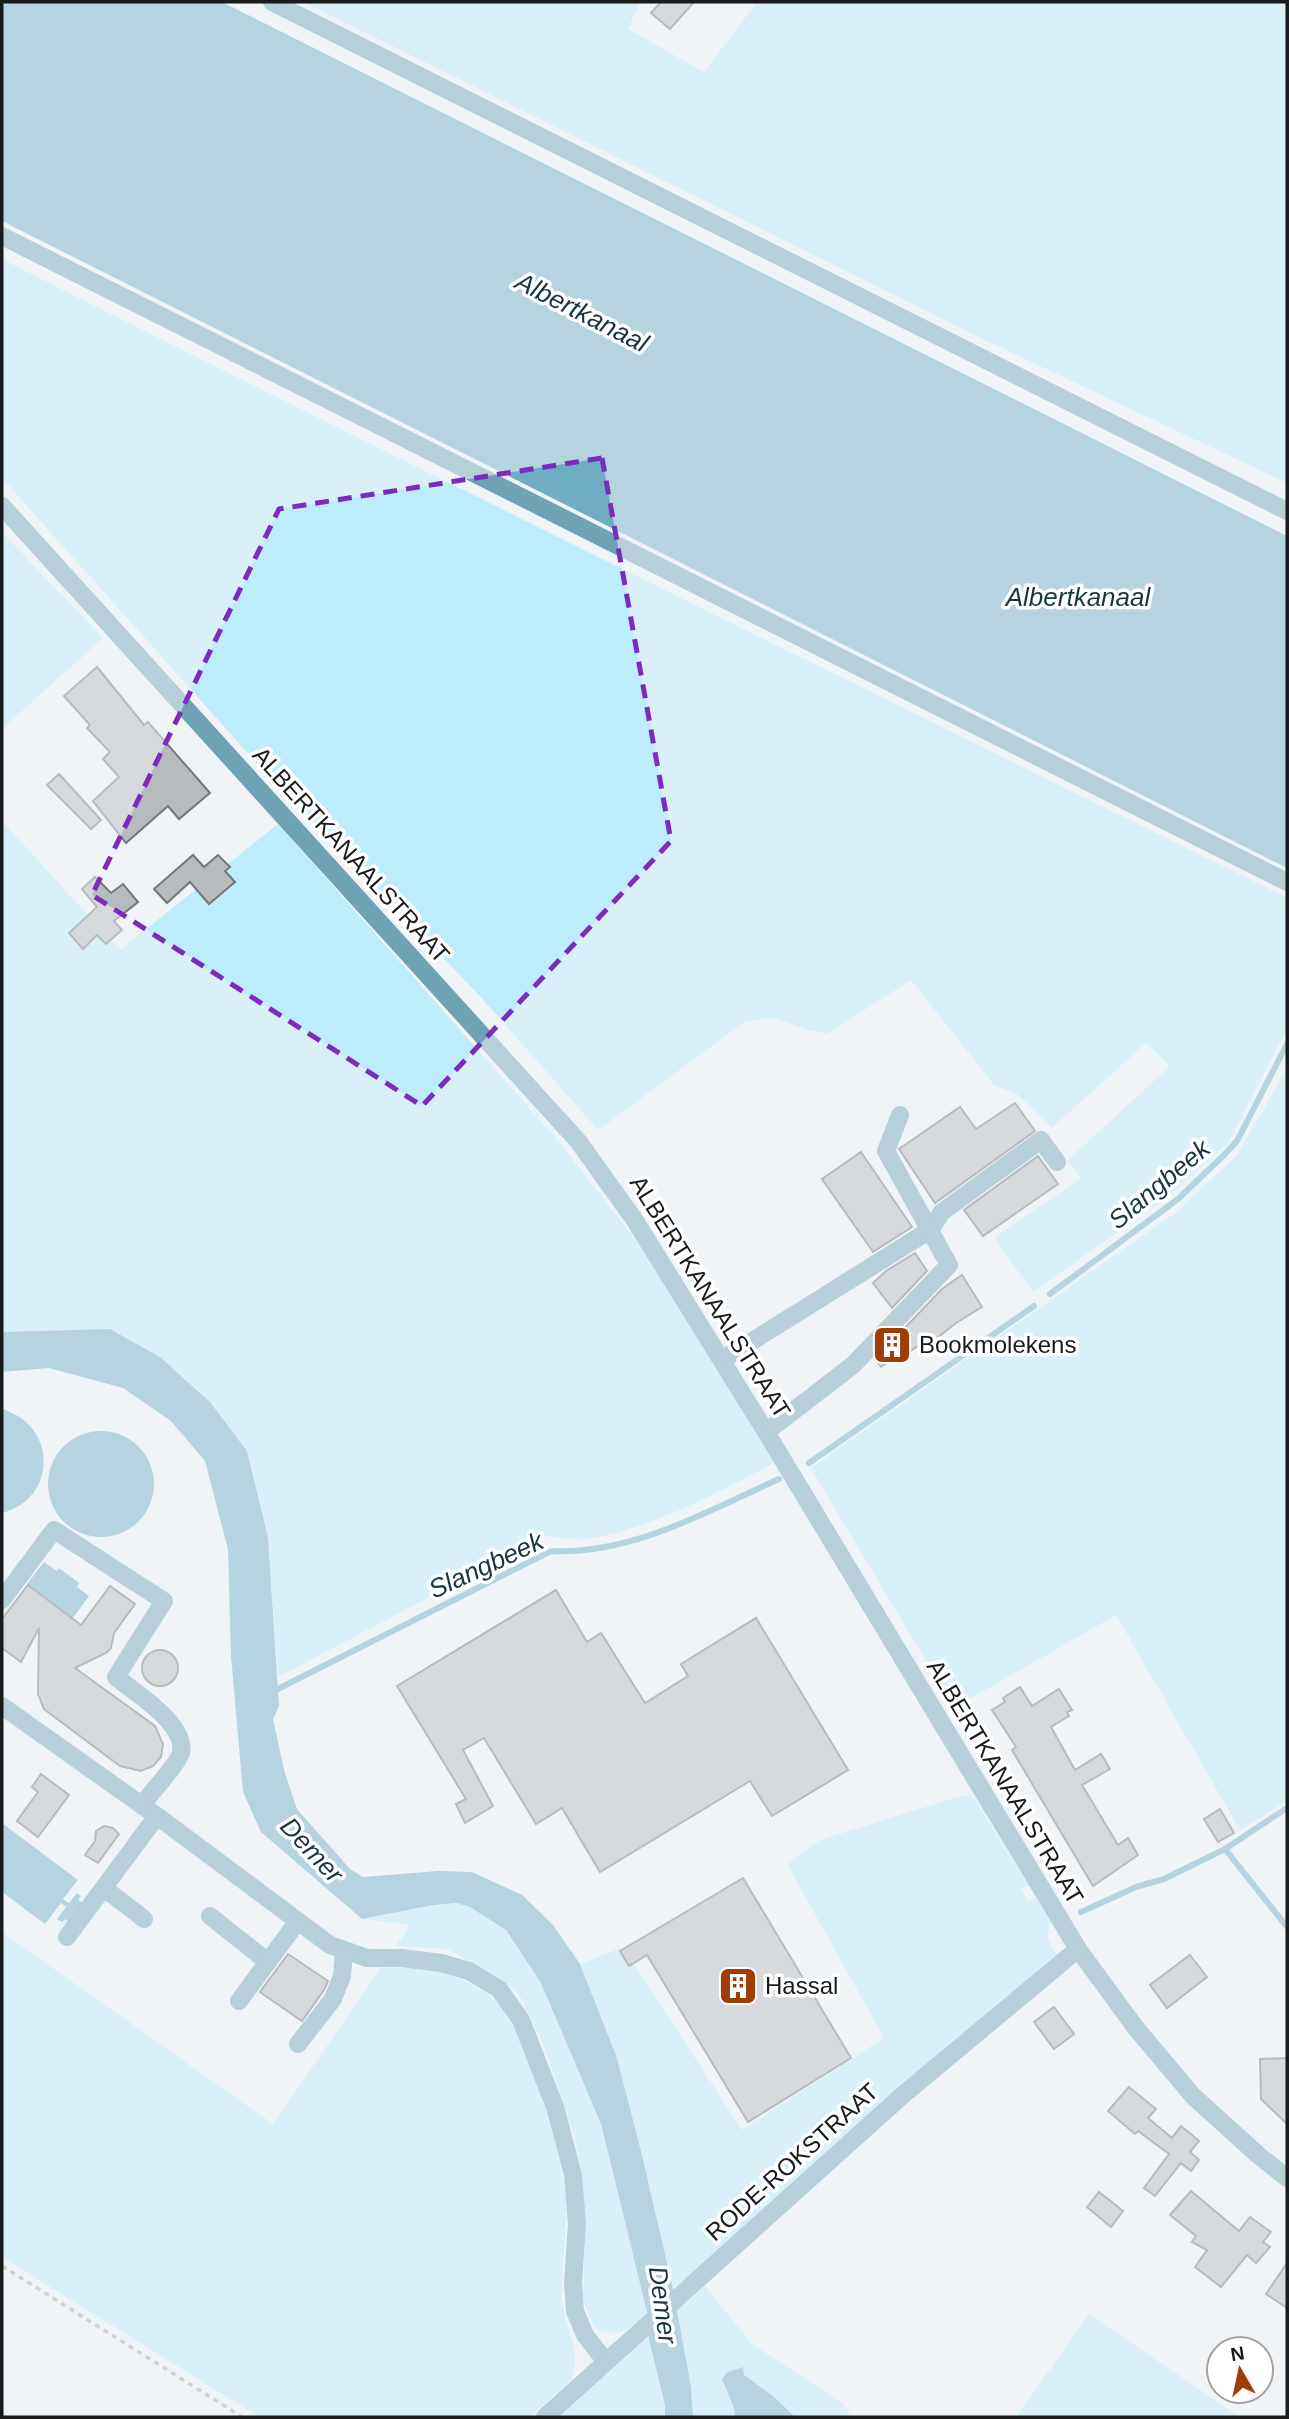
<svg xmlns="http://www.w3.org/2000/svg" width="1289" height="2419" font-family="Arial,sans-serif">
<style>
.green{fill:#bdecfd}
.water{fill:#6eadc4}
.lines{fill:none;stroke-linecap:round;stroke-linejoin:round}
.stream{stroke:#6eadc4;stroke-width:6}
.building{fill:#b7bbbd;stroke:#737779;stroke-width:2}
.path{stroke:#a8abad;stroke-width:3.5;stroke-dasharray:5 5;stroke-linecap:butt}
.minor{stroke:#6fa2b4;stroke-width:18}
.marked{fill:none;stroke:#7b2cbf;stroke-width:5;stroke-dasharray:14 9;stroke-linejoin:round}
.labels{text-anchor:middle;stroke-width:7;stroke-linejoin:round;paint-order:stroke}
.street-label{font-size:24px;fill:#191a1b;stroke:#fff}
.poi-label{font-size:24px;fill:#191a1b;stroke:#fff;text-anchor:start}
.water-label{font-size:26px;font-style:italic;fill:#173640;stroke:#fff}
</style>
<rect width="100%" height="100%" fill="#f0f4f6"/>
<g class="green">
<polygon points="303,2 640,2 628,29 704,72 757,2 1287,2 1287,483 985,340"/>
<path d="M2,259c427,216 857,426 1285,639v131l-60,115 -58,52 -136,96 -39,-54 87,-60 -13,-18 102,-94 -24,-23 -94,85 -35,-34 -23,-9 -83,-105 -84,54 -22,-5 -32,-11 -27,3 -148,109 -119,-135 -217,-226 -260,-291z"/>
<polygon points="2,532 103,638 2,729"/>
<path d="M2,821l118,129 158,-126 277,313 97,124 122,202c-58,31 -119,64 -185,76 -13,2 -29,-2 -43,-3l-268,141 -10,-139 -21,-87 -37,-49 -50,-45 -50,-28 -108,3z"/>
<polygon points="1287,1068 1287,1801 1240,1830 1116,1615 954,1708 811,1468 1178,1211 1238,1154"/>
<polygon points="972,1795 1028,1885 1021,1889 1028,1902 1036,1898 1052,1924 1049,1926 1048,1939 1057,1956 673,2289 642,2155 617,2058 580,1964 623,1947 742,2130 884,2038 787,1864 820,1840 957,1797"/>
<path d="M457,1903l13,4 36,23 35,53 60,141 46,188c-19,18 -27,27 -52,16l-12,-26 2,-71 -3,-56 -8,-40 -31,-92 -23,-47 -19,-17 -54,-30 -51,-3 14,-21 -48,-6 71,-14z"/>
<path d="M2,1932l271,192 109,-158c41,1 77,5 110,32 33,26 71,159 74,202 1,32 -4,64 -4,96 0,21 12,41 13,62 0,7 -2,15 -3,21l-43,38h-270l-257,-160z"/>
<polygon points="705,2286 752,2344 844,2404 851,2417 693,2417 691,2387 675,2313"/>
<polygon points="1089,2314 1240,2417 1016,2417"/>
<polygon points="648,2335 665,2406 665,2417 557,2417"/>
</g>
<g class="water">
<polygon points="2,2 222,2 1287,536 1287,868 2,221"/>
<polygon points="110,1329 160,1357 210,1402 247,1451 268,1538 279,1706 273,1719 285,1774 297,1809 350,1869 363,1877 438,1871 472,1872 522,1895 553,1925 580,1964 617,2058 642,2155 673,2289 691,2387 693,2417 665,2417 665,2406 648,2335 647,2312 601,2124 541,1983 506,1930 470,1907 457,1903 433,1905 362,1919 261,1832 243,1792 231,1656 228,1549 205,1461 171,1421 123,1388 49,1368 2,1372 2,1332"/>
<path d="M2,1409c55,16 56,89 0,104z"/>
<circle cx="101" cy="1484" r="53"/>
<polygon points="44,1562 57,1571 59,1568 79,1583 77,1587 89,1596 72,1619 27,1584"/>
<polygon points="2,1823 78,1880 63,1899 69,1903 77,1893 81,1896 78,1900 83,1903 69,1922 65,1919 62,1922 57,1919 66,1907 61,1903 45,1924 2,1892"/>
<polygon points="743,2367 744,2375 773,2396 795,2417 735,2417 734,2408 722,2379 728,2372"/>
</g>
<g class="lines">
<g class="stream">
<polyline points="1050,1294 1178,1199 1224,1155 1237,1141 1287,1044"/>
<polyline points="809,1463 1034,1306"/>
<path d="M272,1692l279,-141c82,4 156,-40 228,-72"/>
<polyline points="1225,1849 1287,1927"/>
<polyline points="1081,1912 1136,1887 1164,1879 1225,1849 1287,1808"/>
</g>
</g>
<g class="building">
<polygon points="661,2 694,2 670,29 651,13"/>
<polygon points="97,667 144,725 148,722 210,793 179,819 168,806 126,843 93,801 119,777 103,759 110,752 87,728 90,725 64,696"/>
<polygon points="59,774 101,820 91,829 47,785"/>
<polygon points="193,855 204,867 218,855 230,867 225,871 235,882 209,904 190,882 167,903 154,889"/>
<polygon points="95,877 111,893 123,884 138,902 114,921 122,930 106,944 97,935 83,949 69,933 97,907 82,889"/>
<polygon points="1015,1103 1035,1131 935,1203 899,1149 960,1107 976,1129"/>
<polygon points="861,1152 912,1227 873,1252 822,1179"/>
<polygon points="1038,1156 1058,1184 983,1236 964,1210"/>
<polygon points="915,1253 927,1271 892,1308 873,1283 886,1271"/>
<polygon points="962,1275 982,1307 956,1323 932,1342 929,1338 894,1363 891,1360 881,1367 875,1359 942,1289"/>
<polygon points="28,1585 81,1625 110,1586 135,1604 114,1633 111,1648 106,1653 75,1668 155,1726 163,1744 161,1757 153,1766 141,1771 120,1766 44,1709 38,1694 39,1628 21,1662 2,1648 2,1619"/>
<polygon points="556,1590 587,1642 601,1633 645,1703 688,1676 681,1664 756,1618 848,1770 772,1816 750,1781 600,1872 562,1808 536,1824 484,1738 463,1750 493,1806 465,1823 456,1804 466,1799 397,1686"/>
<circle cx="160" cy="1668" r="18"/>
<polygon points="1020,1687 1032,1706 1059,1689 1072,1710 1067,1712 1069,1716 1051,1727 1075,1770 1101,1754 1110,1769 1082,1785 1118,1845 1128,1838 1138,1855 1093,1886 1012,1750 1016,1747 992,1710 1005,1702 1003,1698"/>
<polygon points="41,1774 69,1795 38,1837 17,1821 38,1792 32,1787"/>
<polygon points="1220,1809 1234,1833 1218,1842 1204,1819"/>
<polygon points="104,1826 113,1828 119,1834 98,1863 85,1855 95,1841 96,1831"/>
<polygon points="743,1878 851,2058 748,2122 647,1955 629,1966 620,1951"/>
<polygon points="288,1954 328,1981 324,1990 302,2021 260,1992"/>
<polygon points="1190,1955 1207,1977 1167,2008 1150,1985"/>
<polygon points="1054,2007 1074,2034 1054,2049 1034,2022"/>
<polygon points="1287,2058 1287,2124 1261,2099 1260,2059"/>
<polygon points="1129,2087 1156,2109 1148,2118 1172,2138 1181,2126 1199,2141 1190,2152 1199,2160 1191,2171 1181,2163 1155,2196 1144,2188 1169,2154 1138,2131 1135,2134 1108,2111"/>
<polygon points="1191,2191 1239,2231 1250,2217 1271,2232 1263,2242 1270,2247 1256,2263 1247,2255 1221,2287 1195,2267 1207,2250 1192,2242 1196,2236 1170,2215"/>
<polygon points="1099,2192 1123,2211 1111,2227 1087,2207"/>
<polygon points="1287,2263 1287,2308 1266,2294"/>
</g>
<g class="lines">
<polyline class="path" points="2,2266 242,2417"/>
<g class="minor">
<polyline points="272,2 1287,511"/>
<polyline points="2,236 1287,882"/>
<polyline points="2,506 578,1141 634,1219 766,1432 1078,1949 1135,2027 1193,2096 1257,2154 1287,2178"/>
<polyline points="722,1360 930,1230 942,1212 1041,1140 1057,1162"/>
<polyline points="766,1432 853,1365 949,1265 886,1151 900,1115"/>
<path d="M2,1600l52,-70 110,71 -48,76c19,16 71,47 65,76 -2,9 -32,42 -39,52"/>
<polyline points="2,1706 157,1816 330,1945 367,1958 402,1958 441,1963 469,1971 499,1989 521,2020 555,2107 573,2175 577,2224 573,2282 575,2311 585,2335 606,2362"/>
<polyline points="104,1888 144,1919"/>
<polyline points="210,1916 268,1962"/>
<polyline points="67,1937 157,1816"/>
<polyline points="239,2001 298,1921"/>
<polyline points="298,2044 333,1999 342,1976 344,1951"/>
<polyline points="545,2417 904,2094 1078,1949"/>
</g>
</g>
<path d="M0 0H1289V2419H0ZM602,458l69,383 -249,265 -330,-211 187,-386z" fill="#f0f4f6" fill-opacity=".55" fill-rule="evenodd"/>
<path class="marked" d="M602,458l69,383 -249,265 -330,-211 187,-386z"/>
<defs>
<g id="building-square" transform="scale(2.0125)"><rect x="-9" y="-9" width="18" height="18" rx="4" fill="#a03d05" stroke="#fff"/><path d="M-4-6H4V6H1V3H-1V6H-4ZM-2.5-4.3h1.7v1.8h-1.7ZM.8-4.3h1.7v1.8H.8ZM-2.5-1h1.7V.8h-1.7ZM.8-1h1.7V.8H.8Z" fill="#fff"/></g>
</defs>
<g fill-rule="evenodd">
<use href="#building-square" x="892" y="1345"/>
<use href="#building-square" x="738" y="1986"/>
</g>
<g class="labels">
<g class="street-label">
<text transform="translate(351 855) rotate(48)" y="8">ALBERTKANAALSTRAAT</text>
<text transform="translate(710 1297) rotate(58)" y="8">ALBERTKANAALSTRAAT</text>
<text transform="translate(1005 1782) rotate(59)" y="8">ALBERTKANAALSTRAAT</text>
<text transform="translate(792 2162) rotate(-42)" y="8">RODE-ROKSTRAAT</text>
</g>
<g class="poi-label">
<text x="919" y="1353">Bookmolekens</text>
<text x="765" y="1994">Hassal</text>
</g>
<g class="water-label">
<text transform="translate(582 312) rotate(27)" y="9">Albertkanaal</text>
<text x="1078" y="606">Albertkanaal</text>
<text transform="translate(1159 1184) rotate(-40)" y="9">Slangbeek</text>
<text transform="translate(486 1565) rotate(-25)" y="9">Slangbeek</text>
<text transform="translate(312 1850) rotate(47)" y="9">Demer</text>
<text transform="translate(663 2305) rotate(82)" y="9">Demer</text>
</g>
</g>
<rect width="1289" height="2419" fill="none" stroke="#191a1b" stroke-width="7"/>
<g transform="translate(1240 2370) rotate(351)"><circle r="33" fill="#ffffff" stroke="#a3a3a4" stroke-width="2"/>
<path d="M0-5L12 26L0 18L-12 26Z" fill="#a03d05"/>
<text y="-10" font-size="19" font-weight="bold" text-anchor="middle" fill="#191a1b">N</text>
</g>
</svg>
